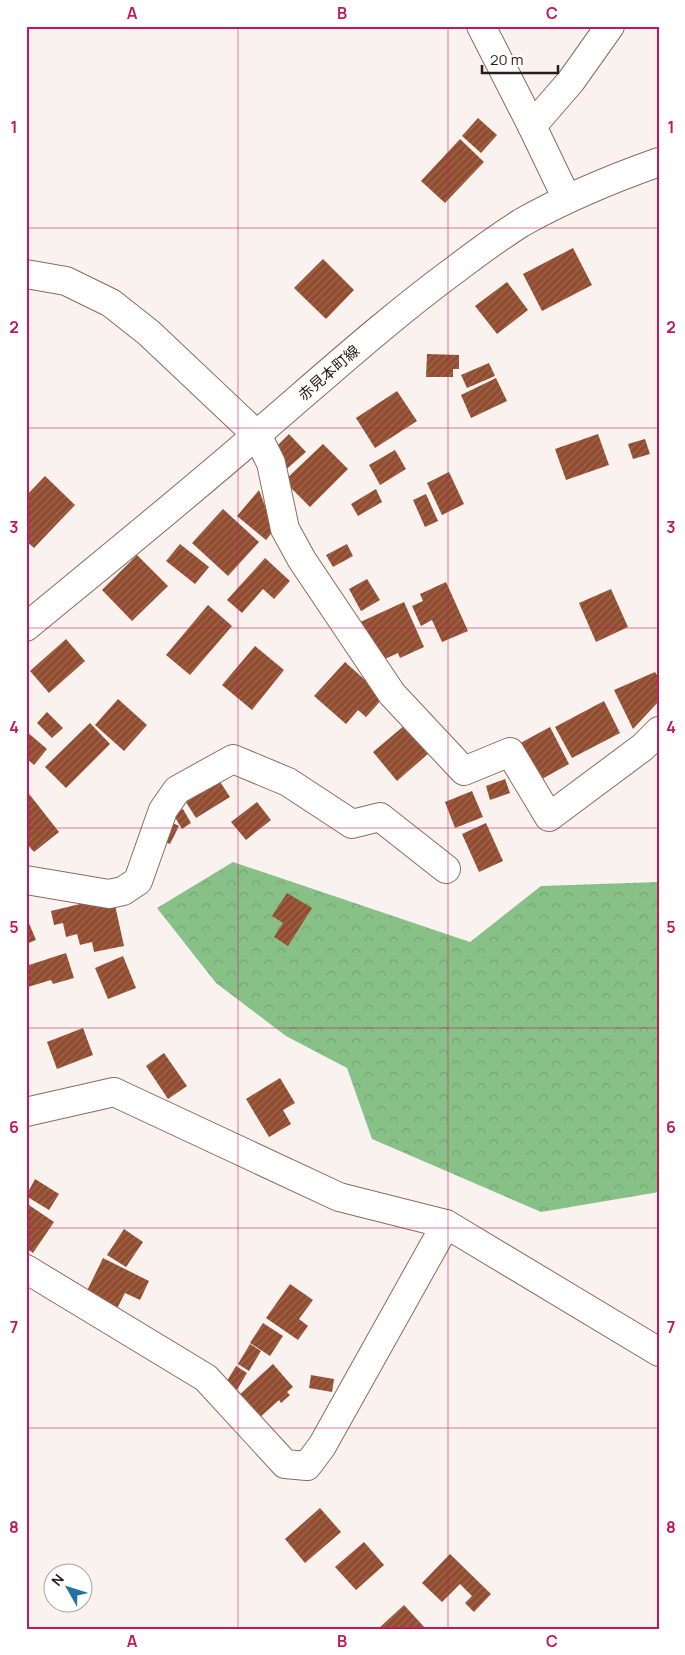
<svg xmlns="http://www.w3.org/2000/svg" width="685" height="1655" font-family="Manrope,'Noto Sans JP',sans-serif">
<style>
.forest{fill:url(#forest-crowns)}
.building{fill:url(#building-hatch)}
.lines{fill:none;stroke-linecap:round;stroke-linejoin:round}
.minor-casing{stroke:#8e6b5d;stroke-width:30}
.major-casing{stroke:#8e6b5d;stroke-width:30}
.minor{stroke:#fff;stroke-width:28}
.major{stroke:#fff;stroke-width:28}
.grid{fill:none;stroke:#c2185b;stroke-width:1;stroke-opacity:0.55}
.labels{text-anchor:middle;stroke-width:5;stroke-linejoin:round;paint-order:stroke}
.street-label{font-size:15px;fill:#2b1d17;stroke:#fff}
.neatline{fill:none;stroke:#c2185b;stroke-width:2}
.grid-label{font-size:16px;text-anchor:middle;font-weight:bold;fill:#c2185b}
</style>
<defs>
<pattern id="forest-crowns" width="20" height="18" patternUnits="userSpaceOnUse" patternTransform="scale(1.25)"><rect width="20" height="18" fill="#88c187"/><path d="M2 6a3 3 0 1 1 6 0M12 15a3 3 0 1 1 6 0" fill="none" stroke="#76a574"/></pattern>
<pattern id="building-hatch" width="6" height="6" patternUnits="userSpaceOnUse" patternTransform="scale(1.25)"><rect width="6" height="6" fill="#924d30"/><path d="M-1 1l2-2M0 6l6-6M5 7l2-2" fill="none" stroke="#9d6852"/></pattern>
</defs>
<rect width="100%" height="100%" fill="#faf2ef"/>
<polygon class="forest" points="233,862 470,942 541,886 659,882 659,1192 541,1212 372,1139 347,1068 286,1036 216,983 157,908"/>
<g class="building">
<polygon points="478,118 497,135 481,153 462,136"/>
<polygon points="460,139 484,162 445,203 421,181"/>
<polygon points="573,248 592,285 542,311 523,274"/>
<polygon points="323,259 354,290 326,319 294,288"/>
<polygon points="507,282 528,310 497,334 475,306"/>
<polygon points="427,354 459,355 459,369 453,369 453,377 426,377"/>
<polygon points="489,363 495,376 467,388 461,375"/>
<polygon points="496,378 507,401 471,418 461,395"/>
<polygon points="397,391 417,421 375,448 356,418"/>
<polygon points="289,434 306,452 281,474 274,449"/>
<polygon points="598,434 609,465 566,480 555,449"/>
<polygon points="645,439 650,454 633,459 628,444"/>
<polygon points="323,444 348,469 310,507 284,481"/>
<polygon points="395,450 406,469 380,485 369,465"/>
<polygon points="449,472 464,504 442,515 427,483"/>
<polygon points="45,476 75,505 34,548 26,541 26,496"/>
<polygon points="376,489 382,502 358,516 351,504"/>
<polygon points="259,490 274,530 266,540 237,516"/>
<polygon points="426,494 438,521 425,527 413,500"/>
<polygon points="223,509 259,542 228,576 192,543"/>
<polygon points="180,544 209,567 195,584 166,561"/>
<polygon points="347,544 353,556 333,567 326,555"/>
<polygon points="137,555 168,586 132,621 102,590"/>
<polygon points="265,558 290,581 274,599 263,589 242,613 227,600"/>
<polygon points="367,579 380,600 361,611 349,589"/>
<polygon points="446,582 468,631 442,642 432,620 421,626 412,606 423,601 420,594"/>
<polygon points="611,589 628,627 596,642 579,603"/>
<polygon points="404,602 424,647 400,658 398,653 374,664 356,624"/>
<polygon points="208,605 232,626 190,675 166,655"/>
<polygon points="66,639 85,661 49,693 30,671"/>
<polygon points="255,646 284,670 252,710 222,685"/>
<polygon points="345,662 384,697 366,717 358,710 346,724 314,696"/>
<polygon points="655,672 659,678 659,701 633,729 614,690"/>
<polygon points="118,699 147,725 124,751 95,725"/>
<polygon points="604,701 620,733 572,758 555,727"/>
<polygon points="47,712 63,728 52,738 37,723"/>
<polygon points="90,723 110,744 66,788 45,767"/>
<polygon points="405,725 429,753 397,781 373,752"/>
<polygon points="550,727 569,764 533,784 513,747"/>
<polygon points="26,731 47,749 34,765 26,758"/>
<polygon points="215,774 230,797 196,818 182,796"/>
<polygon points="505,779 510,793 490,800 486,786"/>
<polygon points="26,790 59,832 34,852 26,843"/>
<polygon points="472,791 483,817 455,828 445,802"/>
<polygon points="257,802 271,820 246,840 231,822"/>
<polygon points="183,809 191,823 182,829 173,814"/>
<polygon points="169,821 179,826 170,844 160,840"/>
<polygon points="486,823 503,861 479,872 462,834"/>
<polygon points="287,893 312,908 288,946 274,937 283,923 272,916"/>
<polygon points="113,896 124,946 94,952 92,942 80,945 77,934 66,937 63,923 54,925 51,911"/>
<polygon points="26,916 36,940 26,944"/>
<polygon points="66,953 74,978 53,984 51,980 28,987 26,981 26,966"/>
<polygon points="123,956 136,988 108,999 95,968"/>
<polygon points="83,1028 93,1055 57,1069 47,1042"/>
<polygon points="164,1053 187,1086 168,1099 146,1066"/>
<polygon points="280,1078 295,1103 283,1110 291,1124 269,1137 246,1099"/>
<polygon points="35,1179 59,1194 49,1210 26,1196"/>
<polygon points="26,1203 54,1222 33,1253 26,1248"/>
<polygon points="124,1229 143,1242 126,1267 107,1255"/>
<polygon points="103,1258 149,1281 140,1300 125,1293 113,1316 82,1301"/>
<polygon points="290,1284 313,1300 299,1319 308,1326 298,1340 266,1318"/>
<polygon points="263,1323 283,1336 270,1356 250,1343"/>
<polygon points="250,1344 261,1351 249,1371 238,1364"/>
<polygon points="273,1364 293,1387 287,1392 290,1395 281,1403 279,1400 258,1419 238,1396"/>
<polygon points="236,1366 247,1373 235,1393 224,1386"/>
<polygon points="311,1375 334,1379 332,1392 309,1388"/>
<polygon points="320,1508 341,1532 305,1563 285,1539"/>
<polygon points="364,1542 384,1565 356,1590 335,1567"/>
<polygon points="450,1554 491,1594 474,1612 465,1603 472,1596 460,1584 442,1602 422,1583"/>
<polygon points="404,1605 426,1629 378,1629"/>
</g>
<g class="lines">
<g class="minor-casing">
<g id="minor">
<polyline points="481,26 532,126 567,199"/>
<polyline points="532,126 571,81 610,26"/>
<polyline points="26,274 66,281 111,303 149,333 257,435 271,463 285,529 302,560 392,694 464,771 510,752 549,817 643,747 659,731"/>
<polyline points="26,880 109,894 123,891 138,881 163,810 177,790 233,759 288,782 352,824 380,817 446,869"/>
<polyline points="26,1112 114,1092 339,1197 446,1224 659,1352"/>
<polyline points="26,1269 206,1378 285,1464 307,1466 322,1446 446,1224"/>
</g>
</g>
<g class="major-casing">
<path id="major" d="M26,627c79,-65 158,-129 235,-196 64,-55 127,-112 195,-162 21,-16 43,-32 65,-46 44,-25 90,-44 138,-61"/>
</g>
<use href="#minor" class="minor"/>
<use href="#major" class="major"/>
</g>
<path class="grid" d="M238,26v1603M448,26v1603M26,228h633M26,428h633M26,628h633M26,828h633M26,1028h633M26,1228h633M26,1428h633"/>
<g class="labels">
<g class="street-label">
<text transform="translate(329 373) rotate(-41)" y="5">赤見本町線</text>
</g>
</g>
<rect width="685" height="1655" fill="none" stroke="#ffffff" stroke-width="55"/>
<g transform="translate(68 1588) rotate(309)"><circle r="24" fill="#ffffff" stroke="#aaa5a2"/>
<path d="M0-4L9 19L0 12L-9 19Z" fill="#2272a4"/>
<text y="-8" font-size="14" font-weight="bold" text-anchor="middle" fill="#2b1d17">N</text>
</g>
<path d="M482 65v8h76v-8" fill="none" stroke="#2b1d17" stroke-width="2.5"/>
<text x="490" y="65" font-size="15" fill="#2b1d17" stroke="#ffffff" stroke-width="4" paint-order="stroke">20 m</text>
<rect x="28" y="28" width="630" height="1600" class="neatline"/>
<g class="grid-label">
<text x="132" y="19">A</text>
<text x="342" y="19">B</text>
<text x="552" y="19">C</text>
<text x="14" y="133">1</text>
<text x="671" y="133">1</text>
<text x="14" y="333">2</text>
<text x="671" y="333">2</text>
<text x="14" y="533">3</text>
<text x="671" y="533">3</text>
<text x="14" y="733">4</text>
<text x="671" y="733">4</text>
<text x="14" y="933">5</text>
<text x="671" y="933">5</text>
<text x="14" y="1133">6</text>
<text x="671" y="1133">6</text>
<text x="14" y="1333">7</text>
<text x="671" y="1333">7</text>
<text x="14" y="1533">8</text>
<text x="671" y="1533">8</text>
<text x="132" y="1647">A</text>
<text x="342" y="1647">B</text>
<text x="552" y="1647">C</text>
</g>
</svg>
